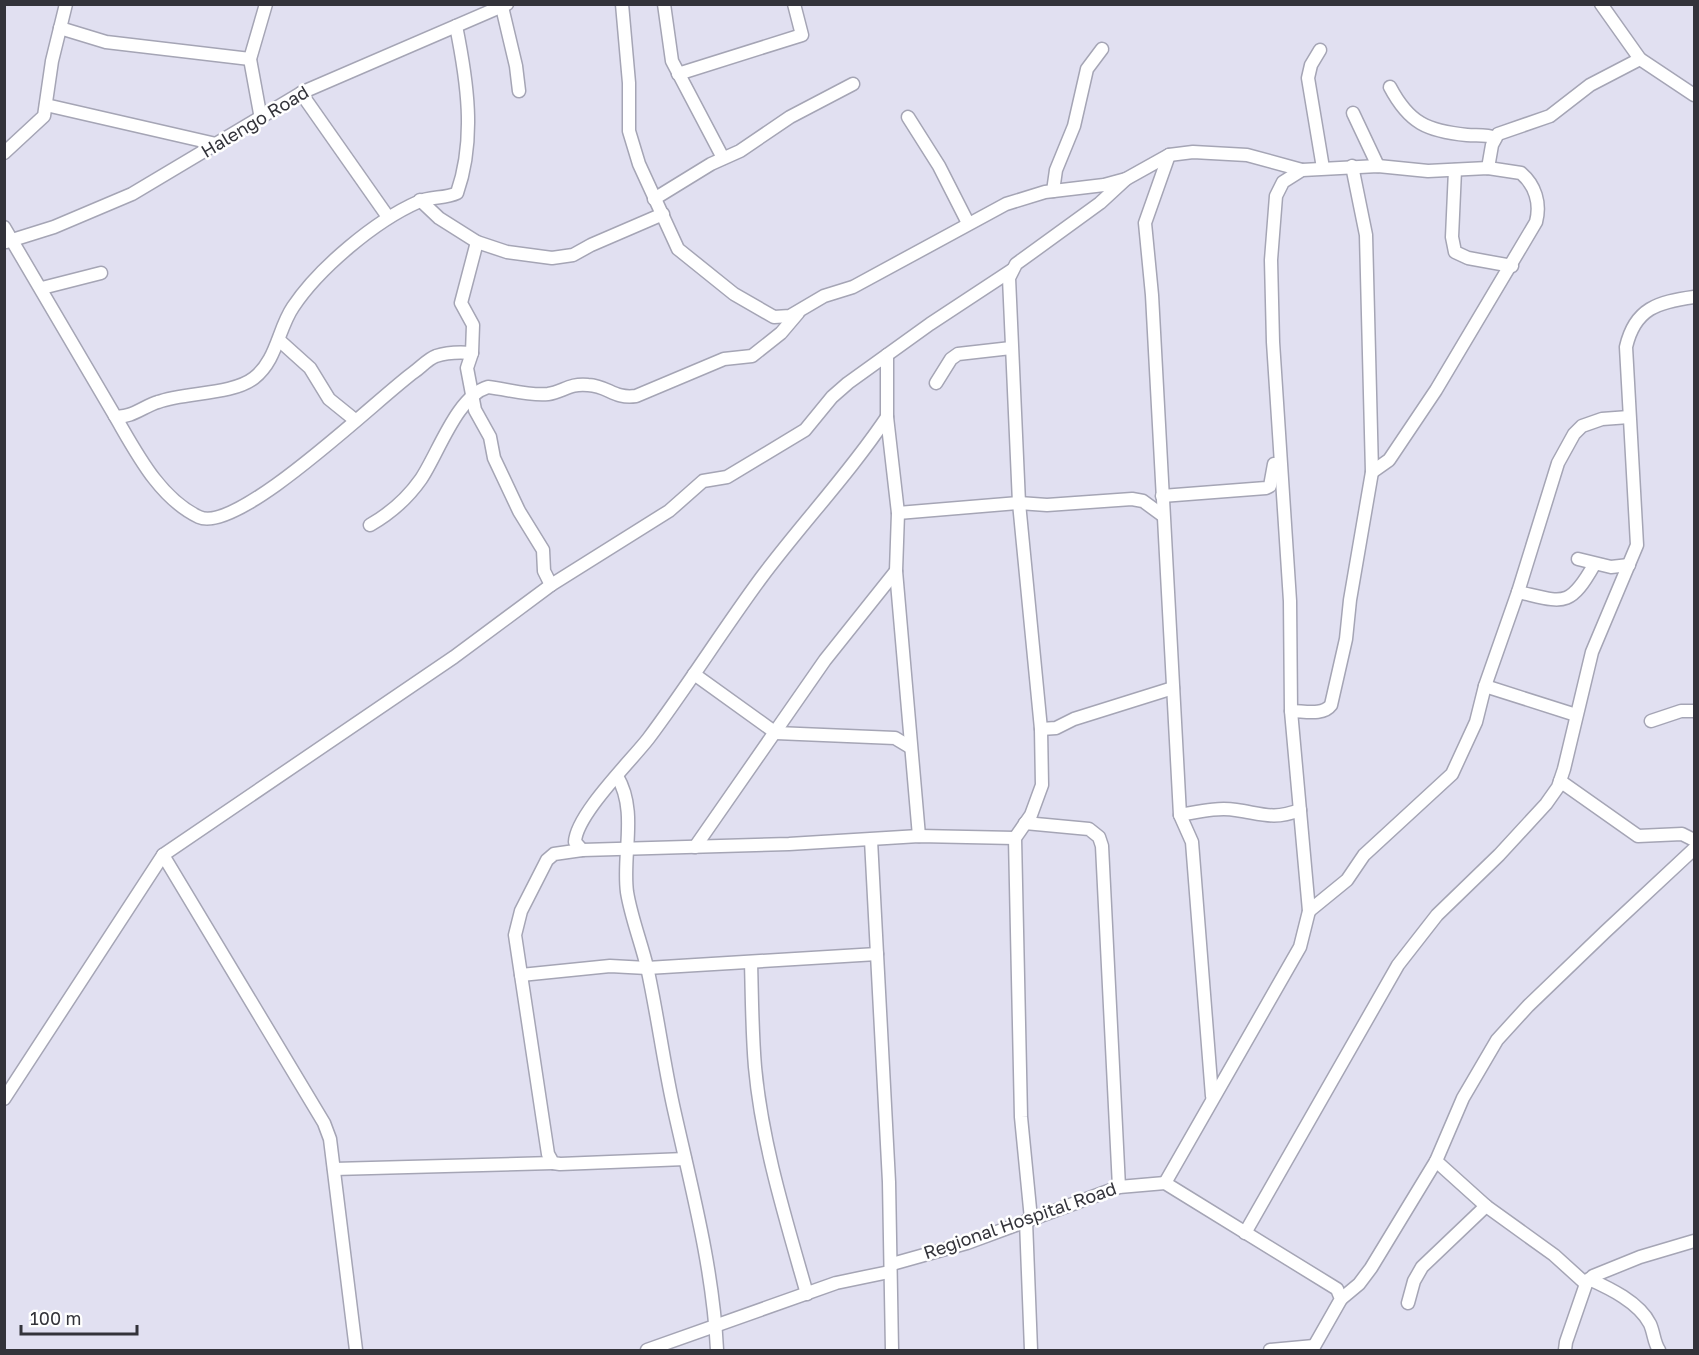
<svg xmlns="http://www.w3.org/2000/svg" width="1699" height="1355" font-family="'Golos Text',sans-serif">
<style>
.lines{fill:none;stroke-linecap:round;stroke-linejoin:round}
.minor-casing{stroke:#a5a5b5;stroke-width:15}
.minor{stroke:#fff;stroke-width:12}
.labels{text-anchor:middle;stroke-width:5;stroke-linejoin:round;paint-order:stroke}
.street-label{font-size:18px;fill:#33333a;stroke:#fff}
</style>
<rect width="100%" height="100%" fill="#e1e0f1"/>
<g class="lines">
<g class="minor-casing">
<g id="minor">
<polyline points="622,4 629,83 629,131 639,164 678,249 734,294 774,317 790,316 824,296 853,287 1006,204 1045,192 1104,185 1126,179 1169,155 1193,152 1247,155 1302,170"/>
<polyline points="664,4 672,61 723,158"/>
<polyline points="1601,4 1640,59 1694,95"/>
<polyline points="502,7 516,66 519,91"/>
<polyline points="60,28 106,42 250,59"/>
<polyline points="1320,50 1311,65 1308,78 1323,168"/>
<polyline points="678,74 802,35 794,4"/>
<path d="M1390,87c19,36 37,44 77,48 9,1 19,-1 28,3"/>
<polyline points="301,93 388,217"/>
<polyline points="46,105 216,144"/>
<polyline points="1353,113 1378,166"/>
<polyline points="908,117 939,166 968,223"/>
<polyline points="261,119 250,59 266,4"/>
<polyline points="4,153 44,116 52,61 66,4"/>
<polyline points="1169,155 1145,223 1152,295 1180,815 1192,842 1212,1096"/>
<polyline points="1488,168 1492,145 1498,134 1550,116 1590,85 1640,59"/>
<polyline points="1455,170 1452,237 1455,252 1468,258 1512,266"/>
<polyline points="1053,191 1056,170 1074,126 1087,69 1102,49"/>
<polyline points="654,199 711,164 740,151 790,117 853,84"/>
<polyline points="420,200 439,218 477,242 507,252 552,258 573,255 591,245 663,214"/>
<path d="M4,227l111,189c15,3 29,-10 43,-14 27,-10 74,-7 96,-24 23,-18 24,-49 39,-71 26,-39 82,-86 125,-105 12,-6 27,-3 39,-9 19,-54 10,-113 -1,-167"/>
<polyline points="6,242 54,227 132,194 303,92 507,4"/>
<polyline points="477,242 461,303 473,325 472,353 467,368 475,410 490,437 494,458 519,511 543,550 544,571 551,585"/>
<polyline points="42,288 101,273"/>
<polyline points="280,341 310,368 329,399 355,420"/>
<polyline points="887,355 887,417 898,513 896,571 919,836"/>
<polyline points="936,383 951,359 958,354 1011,348"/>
<path d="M115,416c21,36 44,82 84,101 39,18 179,-119 215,-145 7,-5 14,-13 22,-16 12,-4 24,-4 36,-3"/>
<polyline points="1162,496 1266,488 1270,486 1274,464"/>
<polyline points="898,513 1019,503 1047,505 1132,499 1143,501 1162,515"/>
<path d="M370,525c21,-12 37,-26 51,-46 17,-25 36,-83 67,-92 19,2 41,9 60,7 15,-2 21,-11 40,-9 21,1 25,14 48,11l88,-37 28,-3 29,-23 17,-20"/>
<polyline points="1578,559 1611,567 1629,565"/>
<path d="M1518,592c45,10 51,17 76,-27"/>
<polyline points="694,674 776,733 895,738 910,747"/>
<polyline points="1485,686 1576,715"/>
<path d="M1291,711c13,0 32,5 40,-6l15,-66 4,-39 22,-128 -6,-237 -14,-69"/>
<polyline points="1651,721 1681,711 1694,711"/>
<polyline points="1041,729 1056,728 1074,719 1173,688"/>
<path d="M617,776c21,35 5,78 10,116 4,25 14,50 20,75 10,45 16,92 26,138 18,81 40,162 44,245"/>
<polyline points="1560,781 1638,836 1682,834 1694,840"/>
<path d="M1180,815c18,-3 37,-8 56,-5 27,4 37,10 64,0"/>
<polyline points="1025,823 1089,829 1099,837 1102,846 1119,1187"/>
<polyline points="871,840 889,1182 892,1350"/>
<polyline points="695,847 825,660 896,571"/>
<path d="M582,850l-7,-8c1,-27 55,-80 73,-103 39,-52 74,-108 113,-161 41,-55 88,-104 126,-161"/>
<polyline points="163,855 324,1123 330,1139 356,1350"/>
<polyline points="1309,911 1347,880 1364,855 1452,774 1476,722 1485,686 1518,592 1558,463 1574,434 1582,426 1602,419 1629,417"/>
<path d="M751,962c1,35 1,70 4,105 7,77 31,153 52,227"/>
<polyline points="521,975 610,966 647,968 877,954"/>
<polyline points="4,1099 163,855 454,657 551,585 669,511 703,481 727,477 805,430 832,397 848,383 930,324 1012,270"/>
<polyline points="685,1159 560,1164 553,1163 548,1154 515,935 521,911 547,860 554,854 582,850 789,844 919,836 1015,838"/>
<polyline points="1436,1161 1486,1206 1554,1255 1586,1284"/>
<polyline points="334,1169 553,1163"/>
<path d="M1165,1183l135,-236 9,-36 -18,-200 -1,-110 -17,-259 -2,-82 5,-64 7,-14 19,-12 76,-4 50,5 60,-3 33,5c14,12 20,30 15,49l-100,168 -47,70 -17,12"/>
<polyline points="1031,1219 1021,1117 1015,838 1031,815 1042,785 1041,729 1019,503 1009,278 1016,264 1100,203 1126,179"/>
<polyline points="1026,1221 1031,1350"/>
<path d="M1245,1233l153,-268 39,-50 62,-60 47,-51 12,-17 6,-18 28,-117 45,-107 -11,-198c9,-39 32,-45 68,-50"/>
<polyline points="892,1264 967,1243 1119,1187 1165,1183 1337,1289 1341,1299 1312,1350"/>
<path d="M1589,1279c20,9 50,23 61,45 4,9 4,19 9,26"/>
<polyline points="1341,1299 1359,1284 1371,1268 1436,1161 1463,1098 1497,1040 1528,1006 1605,932 1694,849"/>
<polyline points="1408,1303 1414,1281 1422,1267 1486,1206"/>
<polyline points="647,1350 836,1283 889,1272"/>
<polyline points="1270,1350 1314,1346"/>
<polyline points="1565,1350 1566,1342 1586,1284 1593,1276 1640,1257 1694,1241"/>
</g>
</g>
<use href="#minor" class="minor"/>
</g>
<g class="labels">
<g class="street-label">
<text transform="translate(255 122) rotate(-31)" y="6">Halengo Road</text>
<text transform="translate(1020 1221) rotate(-19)" y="6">Regional Hospital Road</text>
</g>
</g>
<rect width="1699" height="1355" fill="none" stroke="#33333a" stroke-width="12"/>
<path d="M21 1325v9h116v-9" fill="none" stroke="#33333a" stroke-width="3"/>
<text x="30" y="1325" font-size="18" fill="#33333a" stroke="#ffffff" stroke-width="4.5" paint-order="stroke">100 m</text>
</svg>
